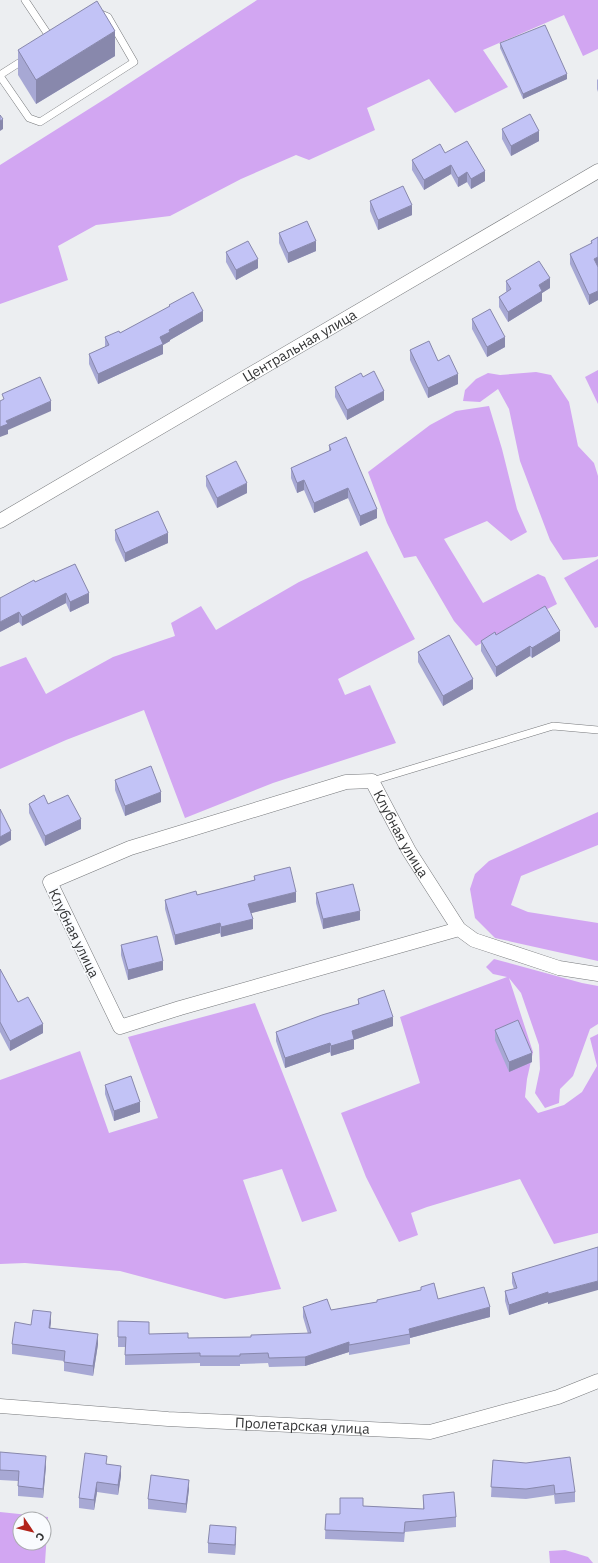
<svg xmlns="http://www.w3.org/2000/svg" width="598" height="1563" font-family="'IBM Plex Sans',sans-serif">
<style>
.green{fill:#d2a6f2;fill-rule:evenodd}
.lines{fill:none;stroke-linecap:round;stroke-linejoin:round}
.service-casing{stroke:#76787b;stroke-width:8}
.minor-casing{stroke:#76787b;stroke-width:15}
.service{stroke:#fff;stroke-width:7}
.minor{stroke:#fff;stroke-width:14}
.wall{fill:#a7a8d4}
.shaded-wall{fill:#8888ac}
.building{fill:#c2c3f6;stroke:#8888ac}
.labels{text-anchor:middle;stroke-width:3.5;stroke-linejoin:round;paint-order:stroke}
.street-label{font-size:14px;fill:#343536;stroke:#f9fbfe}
</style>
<rect width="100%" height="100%" fill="#eceef1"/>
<g class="green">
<polygon points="257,0 598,0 598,49 583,56 564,15 483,50 508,87 455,113 429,79 367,108 375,130 309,160 296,155 241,179 170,216 96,225 58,246 68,280 0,304 0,165 108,97"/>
<polygon points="598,370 598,404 585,377"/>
<polygon points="536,372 551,375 569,402 578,446 594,463 598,476 598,556 596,557 563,560 550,540 520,461 509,409 498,389 480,402 463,401 465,390 476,379 488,373 500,375"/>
<polygon points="489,406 502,449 517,509 527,532 511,541 487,521 444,539 483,603 538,574 545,577 557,604 476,646 454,621 416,556 404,558 387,523 368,472 430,425 456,411"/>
<polygon points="367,551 415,639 338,679 345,695 370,685 396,743 273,783 185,818 144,710 66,740 0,769 0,667 26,657 46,694 113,657 175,636 171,623 201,606 216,630 299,582"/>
<polygon points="598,559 598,627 595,628 564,578"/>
<polygon points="598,812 598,845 521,876 511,905 528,912 598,923 598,961 495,938 475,918 470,889 475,874 489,861"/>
<polygon points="494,959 582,983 598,986 598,1024 590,1029 573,1076 560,1089 559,1103 545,1108 535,1093 540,1069 539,1045 521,993 509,978 533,1052 527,1079 525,1097 538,1113 564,1105 582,1092 597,1066 590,1038 598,1034 598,1233 554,1244 520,1179 427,1207 411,1213 418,1235 399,1242 366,1177 341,1113 420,1083 400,1017 507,977 493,974 486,967"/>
<polygon points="255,1003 337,1211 302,1222 282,1169 243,1180 281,1289 225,1299 120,1271 25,1263 0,1264 0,1080 80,1051 109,1133 158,1118 128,1037"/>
<path d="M0,1512l48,5 -3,46h-45zM20,1519h24v24h-24z"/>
<polygon points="565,1550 588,1557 593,1563 550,1563 549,1551"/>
</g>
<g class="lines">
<g class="service-casing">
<g id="service">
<polyline points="25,0 51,39"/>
<polyline points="0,75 25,59"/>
<polyline points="0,76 29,118 40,122 134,62 108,17 101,14 97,15"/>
<polyline points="372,781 553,726 598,730"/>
</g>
</g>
<g class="minor-casing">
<g id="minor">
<path id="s1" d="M0,521l598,-350"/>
<path id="s2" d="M459,929l-279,79 -60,19 -70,-145 80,-34 216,-66 26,-1 37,70 50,78 15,11 85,28 39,6"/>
<path id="s3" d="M0,1406l168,13 262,13 128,-35 40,-16"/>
</g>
</g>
<use href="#service" class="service"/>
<use href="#minor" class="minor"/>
</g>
<g class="wall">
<polygon points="500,43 567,79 523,99 500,48"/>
<polygon points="18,50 115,56 36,104 18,75"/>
<polygon points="598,79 598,92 597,89 597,80"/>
<polygon points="502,129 539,141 511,156 502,139"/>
<polygon points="445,153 485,181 471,189 467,182 458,187 451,174 424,190 412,170 412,160"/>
<polygon points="370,201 412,215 378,230 370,211"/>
<polygon points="279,233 316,251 288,263 279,243"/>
<polygon points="598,237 598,300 589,305 570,264 570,254 591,244 591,241"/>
<polygon points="226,252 258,268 236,280 226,262"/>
<polygon points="506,281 550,288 542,293 542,301 508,322 499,307 499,297 507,292 506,291"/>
<polygon points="169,305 203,321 170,340 170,341 163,345 163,354 98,384 89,364 89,354 105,347 105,337 120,333 169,307"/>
<polygon points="472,319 505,347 487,357 472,329"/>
<polygon points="410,350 438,361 458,384 428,398 410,360"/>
<polygon points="363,377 384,400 347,420 335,397 335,387"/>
<polygon points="329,445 377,518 360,526 348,498 314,513 304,490 297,493 291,478 291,468 329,451"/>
<polygon points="206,476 247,493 217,508 206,486"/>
<polygon points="115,530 168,543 125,562 115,540"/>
<polygon points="75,564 89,603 70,612 66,603 22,626 19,622 0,632 35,582"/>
<polygon points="496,635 560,641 532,658 530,656 496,677 481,651 481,641"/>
<polygon points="418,652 473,689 443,706 418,662"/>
<polygon points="115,780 161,802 125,816 115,790"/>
<polygon points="29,804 48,804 81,829 45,846 29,813"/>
<polygon points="254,876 296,902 251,913 253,929 221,937 220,933 175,945 165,909 165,900 197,895 254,880"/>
<polygon points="316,893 360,920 323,929 316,903"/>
<polygon points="121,945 163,970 128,980 121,955"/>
<polygon points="0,969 18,1002 43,1033 10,1051 0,1032"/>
<polygon points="358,999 393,1026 354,1040 354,1049 331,1056 330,1052 285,1068 276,1041 276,1032 358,1004"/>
<polygon points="495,1030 532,1062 509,1072 495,1040"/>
<polygon points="105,1085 140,1112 114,1121 105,1094"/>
<polygon points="598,1247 548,1304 548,1302 509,1315 505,1301 505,1291 514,1289 512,1283 512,1273"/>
<polygon points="421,1287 438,1299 490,1317 410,1338 410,1344 349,1355 349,1352 305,1366 269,1367 268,1363 240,1364 240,1366 200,1366 200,1363 125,1365 125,1347 118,1347 118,1321 149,1334 188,1338 251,1337 308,1334 303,1317 303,1307 331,1310 377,1302 377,1300 421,1291"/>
<polygon points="51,1322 50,1328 98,1344 93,1376 64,1371 64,1361 12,1354 12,1344 31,1325"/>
<polygon points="0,1452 46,1466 43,1498 18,1496 18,1481 0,1480"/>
<polygon points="493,1460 575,1492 575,1502 555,1504 554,1495 526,1499 491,1497"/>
<polygon points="107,1464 121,1476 118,1495 97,1492 94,1510 79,1508 79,1498"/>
<polygon points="189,1489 186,1513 148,1509 148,1499"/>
<polygon points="423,1495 456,1517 456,1527 405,1532 404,1542 325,1539 326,1514 340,1514 363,1506 423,1509"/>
<polygon points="236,1537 235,1555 208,1553 208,1543"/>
</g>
<g class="shaded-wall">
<polygon points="115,31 115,56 36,104 36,80"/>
<polygon points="567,74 567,79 523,99 523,94"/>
<polygon points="3,119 3,129 0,131 0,121"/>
<polygon points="539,131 539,141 511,156 511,146"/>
<polygon points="451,165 451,174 424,190 424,180"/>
<polygon points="485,171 485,181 471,189 471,179"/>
<polygon points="467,172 467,182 458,187 458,178"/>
<polygon points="412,205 412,215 378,230 378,220"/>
<polygon points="316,241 316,251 288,263 288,253"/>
<polygon points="598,257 598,267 594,259"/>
<polygon points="258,259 258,268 236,280 236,270"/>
<polygon points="550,278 550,288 542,293 542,301 508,322 508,312 539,285"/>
<polygon points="598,291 598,300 589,305 589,295"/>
<polygon points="203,311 203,321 170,340 170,341 163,345 163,354 98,384 98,374 169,330"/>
<polygon points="505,337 505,347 487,357 487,347"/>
<polygon points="458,374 458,384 428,398 428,388"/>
<polygon points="384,391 384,400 347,420 347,410"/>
<polygon points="51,401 51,411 8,430 8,434 0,437 0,427 6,421"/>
<polygon points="304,480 304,490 297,493 297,483"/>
<polygon points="247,483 247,493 217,508 217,498"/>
<polygon points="348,488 348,498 314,513 314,503"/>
<polygon points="377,509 377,518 360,526 360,516"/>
<polygon points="168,533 168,543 125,562 125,553"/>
<polygon points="66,593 66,603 22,626 22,617"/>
<polygon points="89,593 89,603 70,612 70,602"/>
<polygon points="19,612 19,622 0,632 0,622"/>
<polygon points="560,631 560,641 532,658 532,648"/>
<polygon points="530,646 530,656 496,677 496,667"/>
<polygon points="473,679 473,689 443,706 443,696"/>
<polygon points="161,792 161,802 125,816 125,806"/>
<polygon points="81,819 81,829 45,846 45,836"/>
<polygon points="11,831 11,840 0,846 0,837"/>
<polygon points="296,892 296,902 248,914 248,904"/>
<polygon points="360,911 360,920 323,929 323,919"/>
<polygon points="253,919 253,929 221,937 221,927"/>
<polygon points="220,923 220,933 175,945 175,935"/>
<polygon points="163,961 163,970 128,980 128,970"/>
<polygon points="393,1017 393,1026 354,1040 354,1049 331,1056 331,1046 352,1031"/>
<polygon points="43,1024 43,1033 10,1051 10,1041"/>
<polygon points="330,1043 330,1052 285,1068 285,1058"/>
<polygon points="532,1053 532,1062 509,1072 509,1062"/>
<polygon points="140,1102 140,1112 114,1121 114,1111"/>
<polygon points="598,1281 598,1290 548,1304 548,1294"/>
<polygon points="548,1292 548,1302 509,1315 509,1305"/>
<polygon points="490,1307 490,1317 410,1338 409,1329"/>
<polygon points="51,1312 51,1322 49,1337 49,1328"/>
<polygon points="98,1334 98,1344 93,1376 93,1366"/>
<polygon points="349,1342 349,1352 305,1366 305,1357"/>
<polygon points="46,1456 46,1466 43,1498 43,1489"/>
<polygon points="121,1466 121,1476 118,1495 118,1485"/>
<polygon points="189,1480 189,1489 186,1513 186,1504"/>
<polygon points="97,1482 97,1492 94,1510 94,1500"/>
<polygon points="236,1527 236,1537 235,1555 235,1545"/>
</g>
<g class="building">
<polygon points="97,1 115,31 36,80 18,50"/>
<polygon points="545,25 567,74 523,94 500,43"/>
<polygon points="530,114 539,131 511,146 502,129"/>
<polygon points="0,115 3,119 0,121"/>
<polygon points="467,141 485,171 471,179 467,172 458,178 451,165 424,180 412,160 440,144 445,153"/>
<polygon points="403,186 412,205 378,220 370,201"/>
<polygon points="307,221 316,241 288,253 279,233"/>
<polygon points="598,237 598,257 594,259 598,267 598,291 589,295 570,254 592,243 591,241"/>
<polygon points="248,241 258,259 236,270 226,252"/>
<polygon points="539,261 550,278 539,285 542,291 508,312 499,297 511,289 506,281"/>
<polygon points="193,292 203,311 169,330 170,332 160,337 163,344 98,374 89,354 109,345 105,337 119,331 120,333 170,306 169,305"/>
<polygon points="490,309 505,337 487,347 472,319"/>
<polygon points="429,341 438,361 449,355 458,374 428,388 410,350"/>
<polygon points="374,371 384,391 347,410 335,387 361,373 363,377"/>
<polygon points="40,377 51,401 6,421 8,424 0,427 0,401 4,399 2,394"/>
<polygon points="346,437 377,509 360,516 348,488 314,503 304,480 297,483 291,468 331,450 329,445"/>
<polygon points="236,461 247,483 217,498 206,476"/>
<polygon points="158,511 168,533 125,553 115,530"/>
<polygon points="75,564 89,593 70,602 66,593 22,617 19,612 0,622 0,598 34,580 35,582"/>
<polygon points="545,606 560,631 532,648 530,646 496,667 481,641 495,632 496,635"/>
<polygon points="449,635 473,679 443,696 418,652"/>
<polygon points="151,766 161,792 125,806 115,780"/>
<polygon points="44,795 48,804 68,795 81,819 45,836 29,804"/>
<polygon points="0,809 11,831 0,837"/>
<polygon points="290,867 296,892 248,904 253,919 221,927 220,923 175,935 165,900 196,891 197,895 255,880 254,876"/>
<polygon points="353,884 360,911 323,919 316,893"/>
<polygon points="157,936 163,961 128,970 121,945"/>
<polygon points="0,969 18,1002 28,997 43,1024 10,1041 0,1022"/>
<polygon points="384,990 393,1017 352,1031 354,1039 331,1046 330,1043 285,1058 276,1032 322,1015 359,1004 358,999"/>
<polygon points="518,1020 532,1053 509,1062 495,1030"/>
<polygon points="131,1076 140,1102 114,1111 105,1085"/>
<polygon points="598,1247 598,1281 548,1294 548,1292 509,1305 505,1291 517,1288 512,1273"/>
<polygon points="434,1283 438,1299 484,1287 490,1307 409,1329 410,1334 349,1345 349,1342 305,1357 269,1358 268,1353 240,1354 240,1356 200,1356 200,1353 125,1355 126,1337 118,1337 118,1321 149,1322 149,1334 188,1333 188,1338 251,1337 251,1335 311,1333 303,1307 327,1299 331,1310 377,1302 377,1300 421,1290 421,1287"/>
<polygon points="33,1310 51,1312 49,1328 98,1334 93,1366 64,1362 65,1351 12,1344 15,1322 31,1325"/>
<polygon points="0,1452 46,1456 43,1489 18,1486 19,1471 0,1470"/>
<polygon points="85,1453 107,1456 106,1464 121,1466 118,1485 97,1482 94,1500 79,1498"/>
<polygon points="570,1457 575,1492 555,1494 554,1485 526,1489 491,1487 493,1460 526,1463"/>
<polygon points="151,1475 189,1480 186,1504 148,1499"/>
<polygon points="454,1492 456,1517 405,1522 404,1533 325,1530 326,1514 340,1514 340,1498 363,1498 363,1506 424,1509 423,1495"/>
<polygon points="210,1525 236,1527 235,1545 208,1543"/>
</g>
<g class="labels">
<g class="street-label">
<text dy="5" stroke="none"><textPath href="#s1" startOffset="347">Центральная улица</textPath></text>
<text dy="5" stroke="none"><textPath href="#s2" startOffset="913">Клубная улица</textPath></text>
<text transform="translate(74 933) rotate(64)" y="5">Клубная улица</text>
<text dy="5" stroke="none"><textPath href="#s3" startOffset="303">Пролетарская улица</textPath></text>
</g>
</g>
<g transform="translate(32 1531) rotate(125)"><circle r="19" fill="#f9fbfe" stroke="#aaacae"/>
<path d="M0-3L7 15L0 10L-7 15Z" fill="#b2231a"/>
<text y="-6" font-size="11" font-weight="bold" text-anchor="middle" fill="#343536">С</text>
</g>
</svg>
